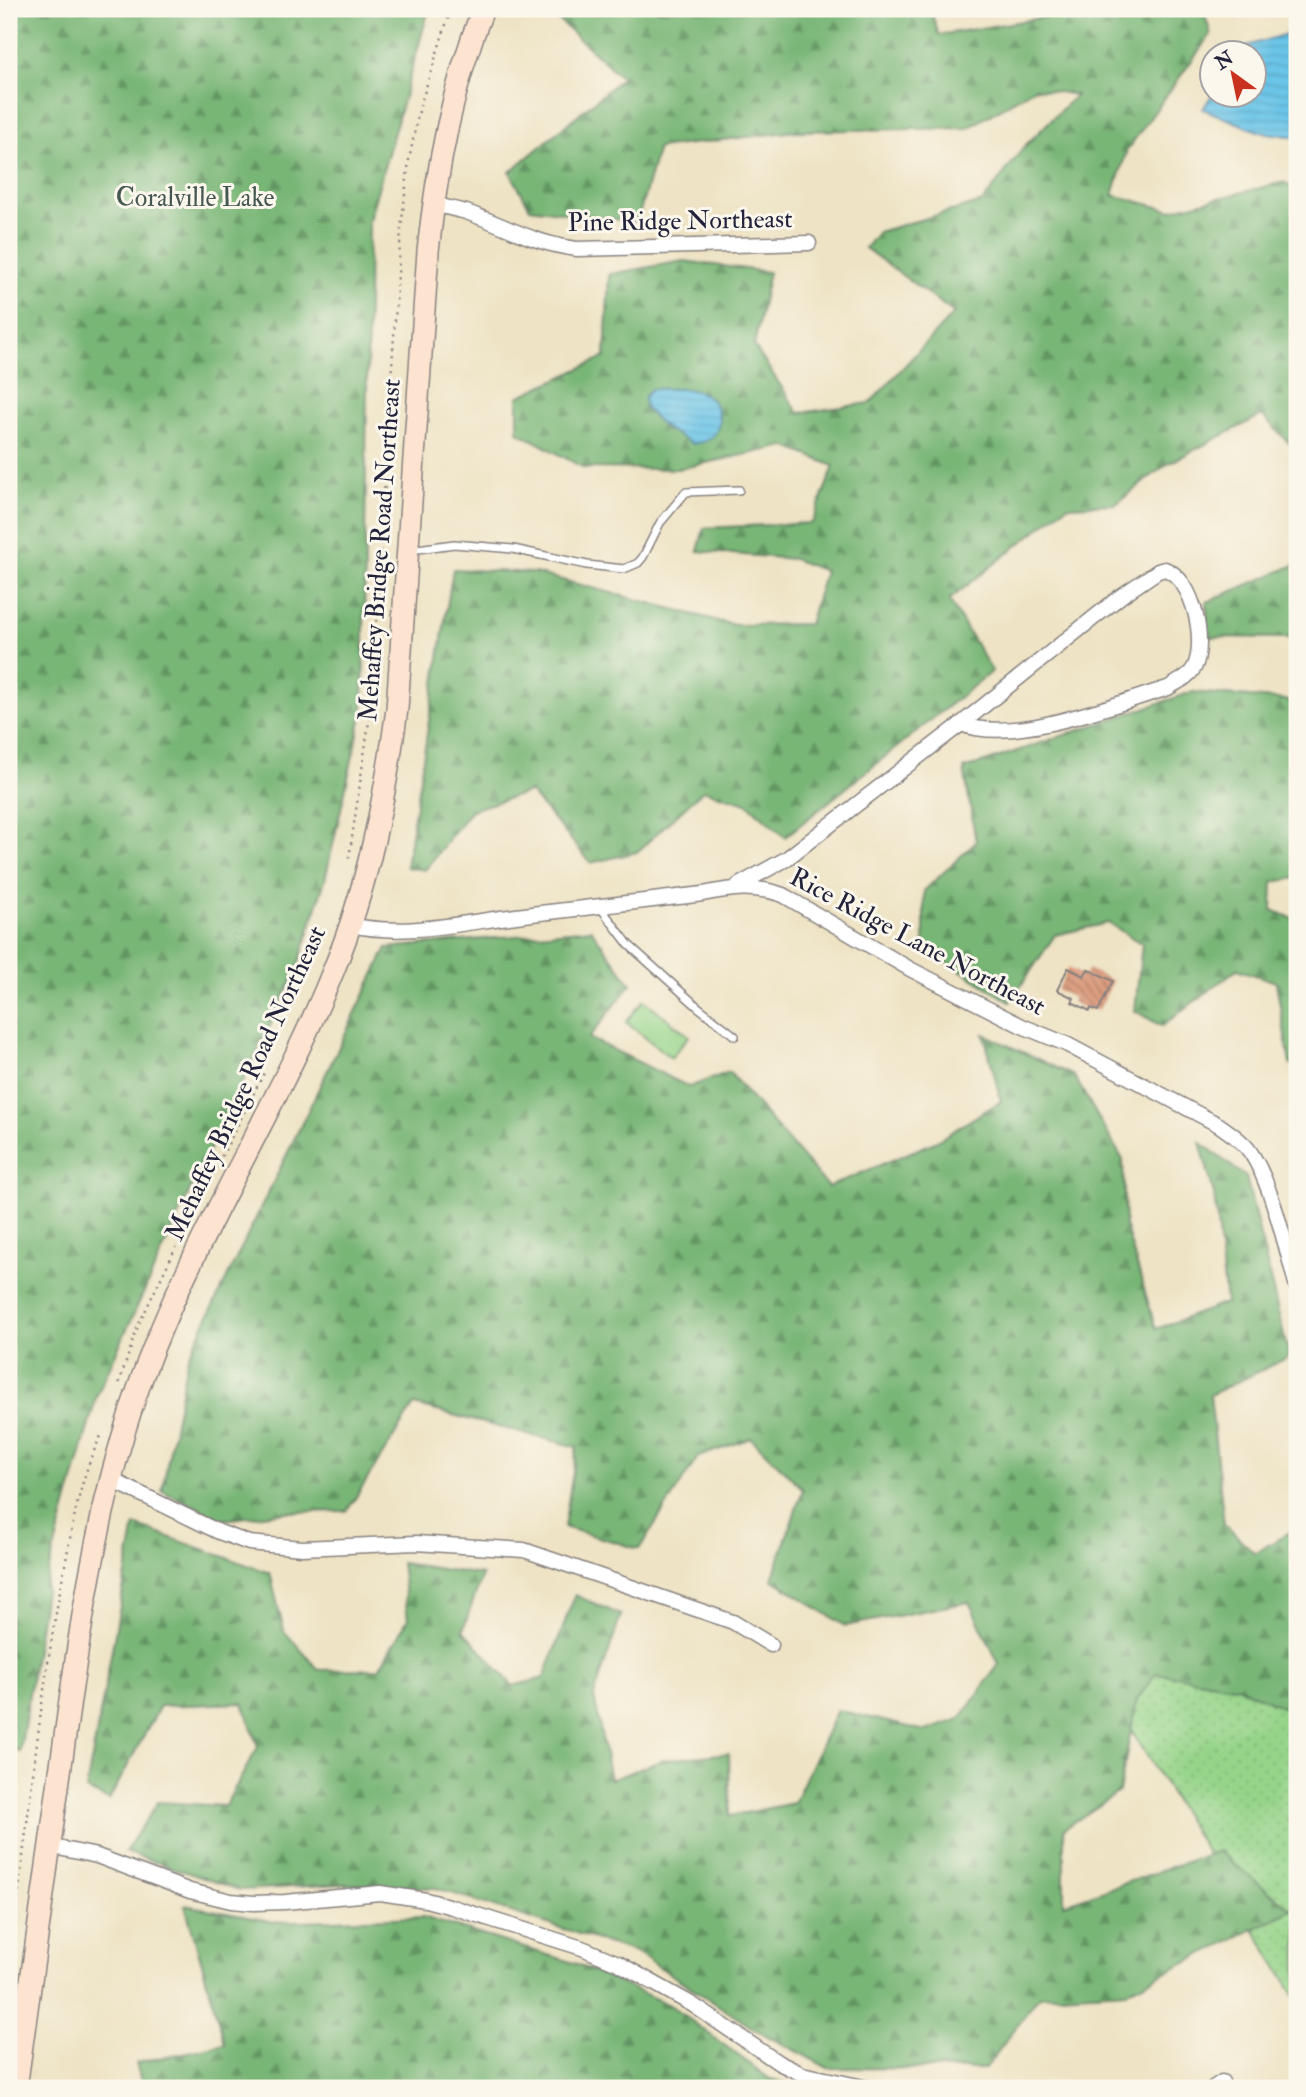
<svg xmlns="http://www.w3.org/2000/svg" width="1306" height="2097" font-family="'IM FELL Double Pica',serif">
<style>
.green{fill:url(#green-dots);stroke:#5c7b62;stroke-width:2}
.forest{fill:url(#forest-firs);stroke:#4d6c58;stroke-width:2}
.pitch{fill:#96d48a;stroke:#5c7b62;stroke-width:2}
.water{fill:url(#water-rules);stroke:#467492;stroke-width:2}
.building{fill:url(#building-back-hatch)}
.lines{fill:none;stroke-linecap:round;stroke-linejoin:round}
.service-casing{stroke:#888280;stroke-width:10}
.minor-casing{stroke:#888280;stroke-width:17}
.secondary-casing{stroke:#888280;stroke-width:24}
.path{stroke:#888280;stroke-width:2.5;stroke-dasharray:2 5;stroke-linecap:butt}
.service{stroke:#fff;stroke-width:7}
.minor{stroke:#fff;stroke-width:14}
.secondary{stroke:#fde4d0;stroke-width:21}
.labels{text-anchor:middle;stroke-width:6;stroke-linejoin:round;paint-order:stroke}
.park-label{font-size:26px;fill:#455753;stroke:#fbf7ec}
.street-label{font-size:26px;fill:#22223b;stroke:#fbf7ec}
</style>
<defs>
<pattern id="green-dots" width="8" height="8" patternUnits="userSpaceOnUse" patternTransform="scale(1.75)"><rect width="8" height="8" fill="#96d48a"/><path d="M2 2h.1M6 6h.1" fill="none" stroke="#81b678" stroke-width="1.8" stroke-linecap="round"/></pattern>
<pattern id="forest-firs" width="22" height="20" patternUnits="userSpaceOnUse" patternTransform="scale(1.75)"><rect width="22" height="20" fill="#78b676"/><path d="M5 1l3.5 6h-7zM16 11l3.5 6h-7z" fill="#629462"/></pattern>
<pattern id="water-rules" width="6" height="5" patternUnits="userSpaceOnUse" patternTransform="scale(1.75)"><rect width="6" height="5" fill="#6ac5e8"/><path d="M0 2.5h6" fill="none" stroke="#5ca9c8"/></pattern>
<pattern id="building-back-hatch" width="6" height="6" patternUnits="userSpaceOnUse" patternTransform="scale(1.75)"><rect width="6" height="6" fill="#da997a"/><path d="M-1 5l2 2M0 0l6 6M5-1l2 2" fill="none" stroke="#b07c65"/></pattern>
</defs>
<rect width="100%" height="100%" fill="#fbf7ec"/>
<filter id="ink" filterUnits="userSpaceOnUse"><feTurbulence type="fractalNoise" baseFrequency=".0143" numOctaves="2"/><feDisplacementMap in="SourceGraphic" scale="14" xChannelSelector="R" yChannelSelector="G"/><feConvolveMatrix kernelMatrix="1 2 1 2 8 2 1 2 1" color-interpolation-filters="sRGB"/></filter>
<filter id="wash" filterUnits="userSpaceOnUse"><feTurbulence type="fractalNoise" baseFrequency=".00686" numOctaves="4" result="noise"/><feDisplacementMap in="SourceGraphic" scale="28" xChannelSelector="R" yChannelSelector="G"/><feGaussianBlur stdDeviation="1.57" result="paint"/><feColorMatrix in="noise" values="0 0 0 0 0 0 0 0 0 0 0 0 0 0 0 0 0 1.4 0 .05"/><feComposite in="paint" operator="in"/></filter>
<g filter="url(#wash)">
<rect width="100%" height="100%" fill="#eee3c4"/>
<polygon class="green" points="1297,1583 1297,1819 1288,1819 1297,1829 1297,1999 1109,1694"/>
<g class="forest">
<polygon points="9,9 429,9 369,220 363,711 325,880 297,970 196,1177 97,1395 48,1572 20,1752 9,1747"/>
<polygon points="559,9 930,9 939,35 1093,9 1203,9 1211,34 1127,150 1113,195 1170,210 1284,182 1297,191 1297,451 1262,415 1167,464 1116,504 1067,506 949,600 992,671 785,837 747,803 703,790 637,852 591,863 530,792 471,810 425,870 406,867 453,569 535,573 734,625 809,624 825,571 793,559 698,551 704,528 812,523 834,466 785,446 678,469 584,468 518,432 518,397 605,357 609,274 684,261 769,272 754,346 799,413 870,403 954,313 865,248 878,232 983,202 1023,148 1076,95 1035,88 968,128 796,131 658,148 637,222 530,208 510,172 622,78 553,15"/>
<polygon points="1297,564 1297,638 1207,637 1207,602"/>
<polygon points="1192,692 1297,701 1297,878 1273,882 1272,910 1297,920 1297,1065 1290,1064 1276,982 1237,969 1162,1026 1135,1011 1142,944 1108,923 1055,935 1010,1002 924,947 924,891 976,842 964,769"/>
<polygon points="591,929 631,984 589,1038 689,1087 729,1072 828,1187 935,1142 1001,1101 984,1034 1074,1076 1123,1160 1125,1225 1156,1329 1226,1303 1214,1194 1200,1142 1246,1177 1289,1357 1210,1395 1224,1524 1255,1553 1297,1528 1297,1714 1239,1687 1156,1673 1137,1700 1119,1792 1064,1829 1064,1904 1218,1851 1292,1910 1127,1991 1039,1996 985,2069 828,2068 756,2030 638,1953 436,1888 343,1884 240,1890 125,1852 158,1802 225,1806 258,1747 243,1703 160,1706 109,1800 86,1790 135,1525 270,1573 284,1631 319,1670 379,1669 408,1619 401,1563 482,1575 463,1630 513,1686 544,1678 575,1595 621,1615 594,1696 610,1780 663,1760 729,1753 730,1816 794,1803 837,1710 926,1731 960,1719 999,1664 969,1602 845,1626 772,1579 803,1489 751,1438 698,1457 639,1549 564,1527 577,1447 414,1405 347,1511 286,1512 223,1520 162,1491 187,1360 387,948"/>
<polygon points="185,1905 274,1922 423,1917 577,1964 670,2005 770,2079 809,2088 143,2088 136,2063 225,2044"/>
</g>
<polygon class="pitch" points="644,1000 689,1036 671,1058 626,1022"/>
<g class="water">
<polygon points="1297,31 1297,137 1260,132 1203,109 1212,95 1254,94 1254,52 1239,52 1243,47"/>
<path d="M651,389c16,0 36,-2 51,4 18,8 24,34 7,46 -4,3 -12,4 -16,5l-28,-16 -20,-20 -1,-11z"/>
</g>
<g id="blocks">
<polygon class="building" points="1068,968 1084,976 1088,969 1113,981 1098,1011 1091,1008 1090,1011 1072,1002 1074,998 1057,990"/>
</g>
</g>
<g filter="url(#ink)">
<use href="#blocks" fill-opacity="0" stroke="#888280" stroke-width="2"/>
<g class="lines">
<g class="service-casing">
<g id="service">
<polyline points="410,550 454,544 513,549 587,565 624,569 638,563 643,557 660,523 686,492 739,490"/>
<polyline points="600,907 629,945 698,1007 735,1036"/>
</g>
</g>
<g class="minor-casing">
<g id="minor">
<path d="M433,204c11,3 22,5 33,8 39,13 68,32 111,37l232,-6"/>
<path d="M1165,569c29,10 42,74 29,99 -6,10 -17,14 -26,20 -54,16 -153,57 -207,36l160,-128 37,-25z"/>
<polyline points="739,885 786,859 961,724"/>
<path d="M350,925c56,12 110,-2 166,-9 62,-8 124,-14 187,-22 29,-6 51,-9 80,1l127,74 112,57 44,18 153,81c10,7 21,14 29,24 23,30 38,100 49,138"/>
<polyline points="110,1479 219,1532 249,1543 302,1548 416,1543 524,1550 733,1622 771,1645"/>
<polyline points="49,1846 97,1856 190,1891 231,1901 254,1903 285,1902 380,1893 426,1900 452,1907 582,1948 618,1963 693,2005 779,2063 802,2074 868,2088"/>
<polyline points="1213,2088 1222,2082"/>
</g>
</g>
<g class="secondary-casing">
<path id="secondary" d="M16,2088c15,-110 30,-220 46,-330 17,-125 34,-249 76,-369 51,-146 138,-276 196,-420 34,-83 51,-171 63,-260l31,-458c9,-83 24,-164 55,-242"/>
</g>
<g class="path">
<polyline points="349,858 371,708 391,381 401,229 409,160 420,106 451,9"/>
<polyline points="190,1219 266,1069"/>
<polyline points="119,1383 138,1326 176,1247"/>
<path d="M9,1961c19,-128 29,-258 54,-386 10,-49 16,-98 40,-143"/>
</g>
<use href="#service" class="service"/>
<use href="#minor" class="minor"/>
<use href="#secondary" class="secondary"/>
</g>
</g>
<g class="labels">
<g class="park-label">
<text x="195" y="206">Coralville Lake</text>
</g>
<g class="street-label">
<text transform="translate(680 220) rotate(-1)" y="9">Pine Ridge Northeast</text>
<text transform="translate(379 550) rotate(-86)" y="9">Mehaffey Bridge Road Northeast</text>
<text transform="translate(918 941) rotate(28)" y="9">Rice Ridge Lane Northeast</text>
<text transform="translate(245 1083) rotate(-65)" y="9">Mehaffey Bridge Road Northeast</text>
</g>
</g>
<rect width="1306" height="2097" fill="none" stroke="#fbf7ec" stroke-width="35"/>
<g transform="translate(1233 74) rotate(327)"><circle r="33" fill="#fbf7ec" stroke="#a4a2a5" stroke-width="2"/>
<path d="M0-5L12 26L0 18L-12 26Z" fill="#c8321e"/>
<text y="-10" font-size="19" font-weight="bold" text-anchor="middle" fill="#22223b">N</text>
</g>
</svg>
